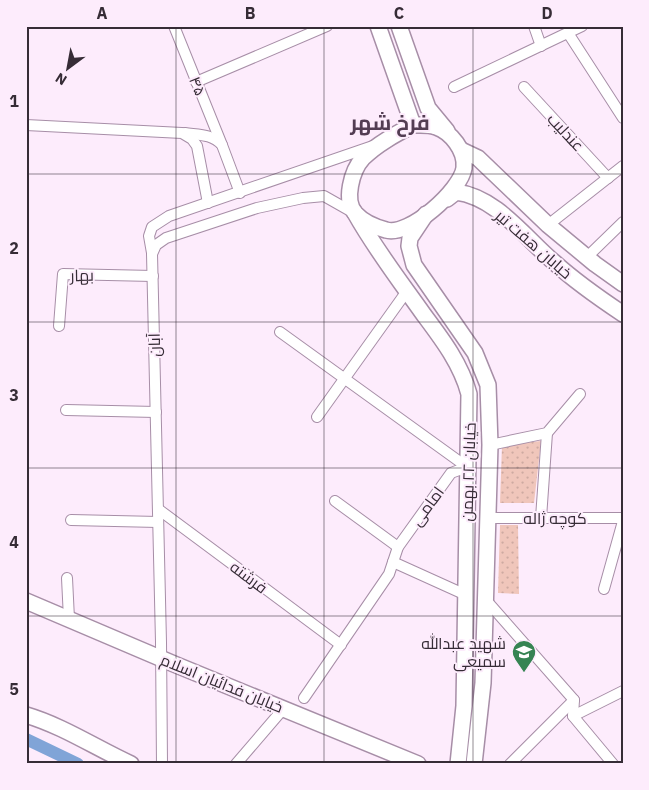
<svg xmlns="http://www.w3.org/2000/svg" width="649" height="790" font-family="'IBM Plex Sans',Cairo,sans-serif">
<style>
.park{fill:url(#park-dots)}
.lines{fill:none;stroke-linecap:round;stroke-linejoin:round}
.canal{stroke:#80a4d7;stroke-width:12}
.street-casing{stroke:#a78ea7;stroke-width:12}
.secondary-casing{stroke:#a78ea7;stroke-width:18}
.street{stroke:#fff;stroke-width:10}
.secondary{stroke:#fff;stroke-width:15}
.grid{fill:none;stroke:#362c36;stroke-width:1;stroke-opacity:0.55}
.labels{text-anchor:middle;stroke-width:4;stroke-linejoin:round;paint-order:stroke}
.street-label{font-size:16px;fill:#362c36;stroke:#fdecfc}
.poi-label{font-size:16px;fill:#362c36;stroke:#fdecfc;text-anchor:end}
.district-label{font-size:21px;font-weight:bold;fill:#533d53;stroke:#fdecfc}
.neatline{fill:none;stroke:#362c36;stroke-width:2}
.grid-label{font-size:16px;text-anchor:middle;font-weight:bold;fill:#362c36}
</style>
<defs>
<pattern id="park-dots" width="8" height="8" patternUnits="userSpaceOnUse" patternTransform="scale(1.25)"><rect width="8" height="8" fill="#f0c6bb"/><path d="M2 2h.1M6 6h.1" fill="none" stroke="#ceaaa1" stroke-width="1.8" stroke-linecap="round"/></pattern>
</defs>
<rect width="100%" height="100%" fill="#fdecfc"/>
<g class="park">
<polygon points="541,441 534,503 500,503 502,445"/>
<polygon points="500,525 518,525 519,594 498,593"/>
</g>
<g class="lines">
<polyline class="canal" points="26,739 78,764"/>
<g class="street-casing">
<g id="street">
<polyline points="174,26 222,145"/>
<polyline points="534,26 541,46"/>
<polyline points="568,33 623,118"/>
<polyline points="196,82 327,26"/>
<polyline points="454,87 582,26"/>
<polyline points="524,87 608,178"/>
<polyline points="26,125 182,133 192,139 197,146 208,203"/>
<path d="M185,133c14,2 27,1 37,12l18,48"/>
<polyline points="548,225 623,166"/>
<polyline points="152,253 149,236 152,227 169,216 373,146"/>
<polyline points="587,257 623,222"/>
<polyline points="59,326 63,274 153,276"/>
<polyline points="280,332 467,467 451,473 398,547 389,574 304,698"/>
<polyline points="66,410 156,412"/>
<polyline points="317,417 407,291"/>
<polyline points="490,445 547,433 580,394"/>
<polyline points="335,501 398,547"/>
<polyline points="158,509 341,645"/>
<polyline points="488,518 623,518"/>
<polyline points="541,518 547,433"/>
<polyline points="71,520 158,522"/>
<polyline points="393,562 466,595"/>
<polyline points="67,578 69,619"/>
<polyline points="604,589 623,521"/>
<polyline points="486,600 574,700 573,716 613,764"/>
<polyline points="573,716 623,691"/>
<polyline points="162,764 161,642 152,254 156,245 166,238 257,208 303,198 324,196 354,213"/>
<polyline points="236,764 284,708"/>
<polyline points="510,764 574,700"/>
</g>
</g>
<g class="secondary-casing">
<g id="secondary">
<polyline points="378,26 413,125"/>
<polyline points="399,26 428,108 447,131"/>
<path d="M413,125c7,0 16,-1 23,2 15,5 30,24 28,41 -3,22 -55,69 -78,62 -11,-3 -22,-7 -30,-16 -13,-13 -4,-44 7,-56 14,-14 33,-24 50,-33z"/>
<polyline points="461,150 478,158 548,225 595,264 623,284"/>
<path d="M447,199l9,-7c41,5 70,47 99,71 21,19 44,35 68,51"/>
<path d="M355,213c20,36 45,68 69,102 18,24 37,49 45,79l-5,312 -6,58"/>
<polyline points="426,214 410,238 409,246 414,265 475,353 488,385 490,445 483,683 474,764"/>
<polyline points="26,601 174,664 418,764"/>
<path d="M26,715c37,11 70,33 105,49"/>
</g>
</g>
<use href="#street" class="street"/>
<use href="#secondary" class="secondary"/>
</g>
<path class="grid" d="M176,26v738M324,26v738M473,26v738M26,174h597M26,322h597M26,468h597M26,616h597"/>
<defs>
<g id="school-pin" transform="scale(1.25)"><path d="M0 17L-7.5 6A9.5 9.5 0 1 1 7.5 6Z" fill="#368453" stroke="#fdecfc"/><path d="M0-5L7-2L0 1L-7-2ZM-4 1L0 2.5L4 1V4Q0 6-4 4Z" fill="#fff"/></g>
</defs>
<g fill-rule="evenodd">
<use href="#school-pin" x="524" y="652"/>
</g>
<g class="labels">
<g class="street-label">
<text transform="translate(198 86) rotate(68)" y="6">۴۵</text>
<text transform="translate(566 132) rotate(47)" y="6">عندلیب</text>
<text transform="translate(534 244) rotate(41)" y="6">خیابان هفت تیر</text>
<text transform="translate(82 275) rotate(-1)" y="6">بهار</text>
<text transform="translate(154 345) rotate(-91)" y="6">آبان</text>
<text transform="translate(468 472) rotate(-88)" y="6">خیابان ۲۲ بهمن</text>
<text transform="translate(427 506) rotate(-54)" y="6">امامی</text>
<text x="555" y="524">کوچه ژاله</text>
<text transform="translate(249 577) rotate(37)" y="6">فرشته</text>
<text transform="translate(222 683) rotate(22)" y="6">خیابان فدائیان اسلام</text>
</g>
<g class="poi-label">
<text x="506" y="649">شهید عبدالله<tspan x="506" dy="18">سمیعی</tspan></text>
</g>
<g class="district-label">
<text x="390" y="130">فرخ شهر</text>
</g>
</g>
<rect width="649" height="790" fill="none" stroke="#fdecfc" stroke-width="55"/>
<g transform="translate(68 68) rotate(212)" stroke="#fdecfc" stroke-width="4" paint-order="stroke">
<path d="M0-4L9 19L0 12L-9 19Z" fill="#362c36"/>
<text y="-8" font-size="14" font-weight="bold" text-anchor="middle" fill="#362c36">N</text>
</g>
<rect x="28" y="28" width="594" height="734" class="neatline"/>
<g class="grid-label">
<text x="102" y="19">A</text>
<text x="250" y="19">B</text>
<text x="399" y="19">C</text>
<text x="547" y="19">D</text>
<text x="14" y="107">1</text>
<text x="14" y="254">2</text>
<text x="14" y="401">3</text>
<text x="14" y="548">4</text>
<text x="14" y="695">5</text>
</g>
</svg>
